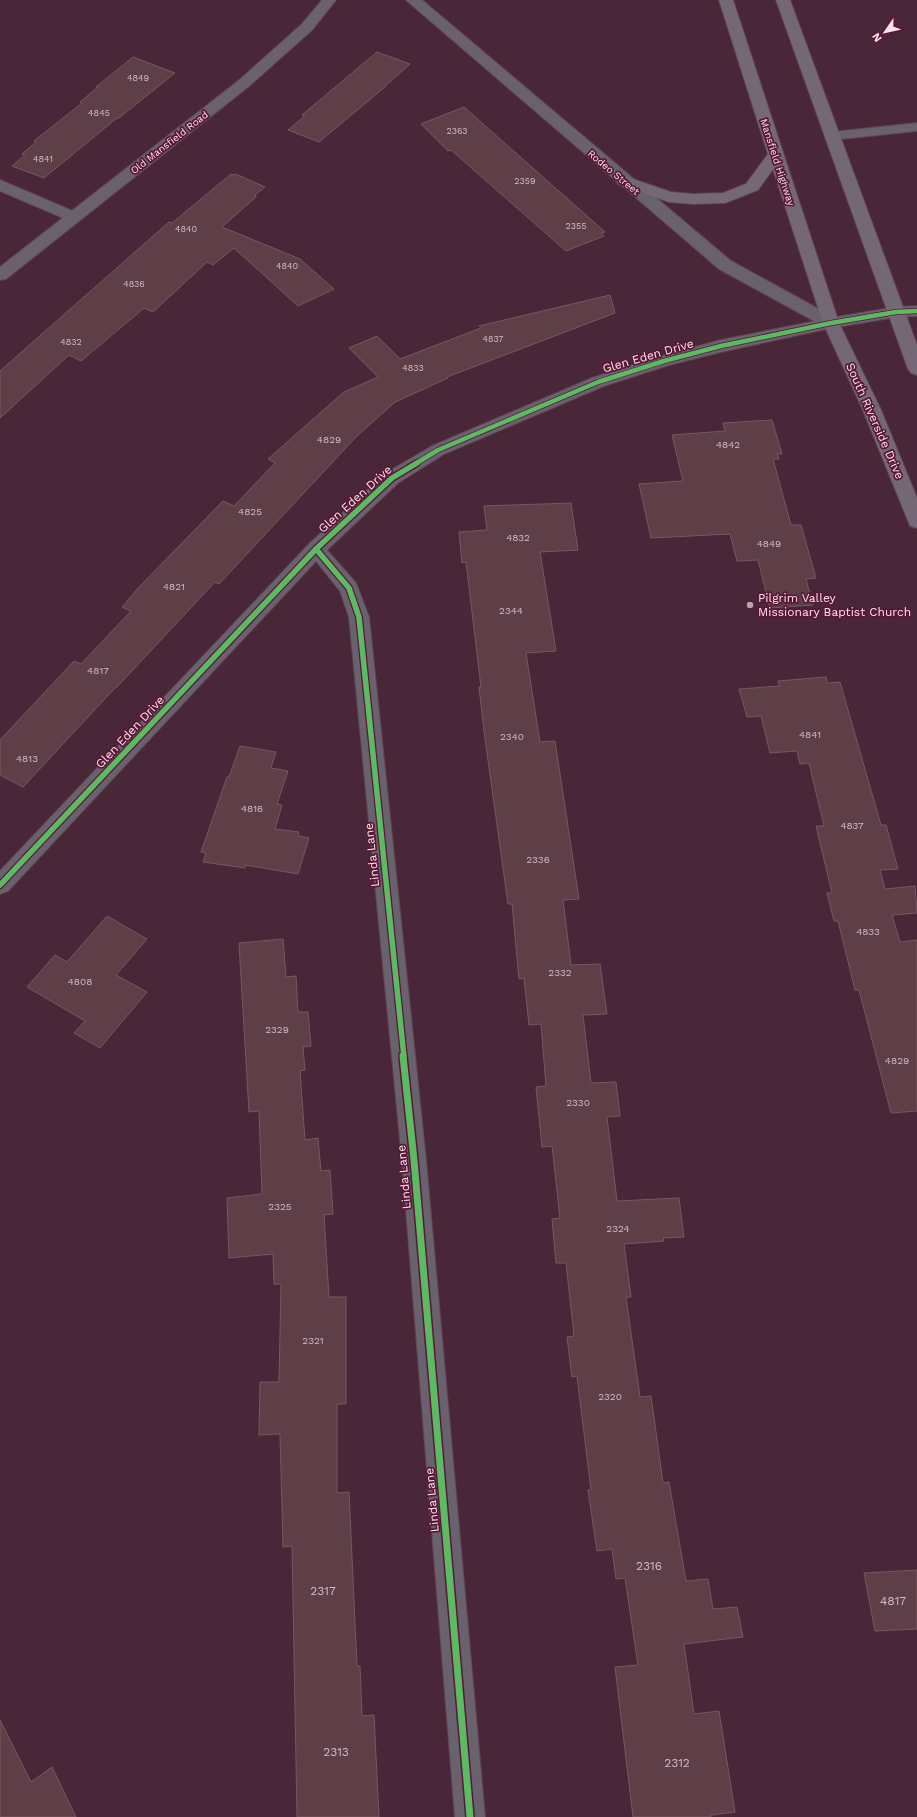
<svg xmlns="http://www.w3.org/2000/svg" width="917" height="1817" font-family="'Work Sans',sans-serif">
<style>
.building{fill:#5e3f48;stroke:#775861}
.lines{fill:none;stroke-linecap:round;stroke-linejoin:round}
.service-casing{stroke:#604451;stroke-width:2}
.minor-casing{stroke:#604451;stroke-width:2}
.tertiary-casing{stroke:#604451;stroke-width:2}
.primary-casing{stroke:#604451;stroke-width:2}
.service{fill:#69616d;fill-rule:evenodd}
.minor{fill:#69616d;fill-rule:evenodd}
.tertiary{fill:#69616d;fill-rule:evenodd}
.primary{fill:#746877;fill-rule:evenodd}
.cycleway-far2-casing{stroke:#591837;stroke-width:6}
.cycleway-far1-casing{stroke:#591837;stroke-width:8}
.cycleway-casing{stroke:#591837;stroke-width:10}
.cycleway-far2{stroke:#5cba63;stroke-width:4.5}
.cycleway-far1{stroke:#5cba63;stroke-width:5.5}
.cycleway{stroke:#5cba63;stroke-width:7}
.poi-dot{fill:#bda1ac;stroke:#591837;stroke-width:1.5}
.labels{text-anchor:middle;stroke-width:3.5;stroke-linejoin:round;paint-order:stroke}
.far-number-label{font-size:9px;fill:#d4b9c2}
.far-street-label{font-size:10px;fill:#fbe2ea;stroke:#591837}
.number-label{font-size:10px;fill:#d4b9c2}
.street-label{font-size:12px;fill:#fbe2ea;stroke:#591837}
.poi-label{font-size:12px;fill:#fbe2ea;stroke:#591837;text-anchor:start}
.near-number-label{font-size:12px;fill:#d4b9c2}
</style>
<rect width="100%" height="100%" fill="#4a2738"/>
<g class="building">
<polygon points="377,52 410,64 385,86 386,86 319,142 288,130 305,116 302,115"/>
<polygon points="133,57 175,73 119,118 117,118 44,178 12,166 25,155 22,154 36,142 34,141 82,103 80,102 98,87 96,87"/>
<polygon points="464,107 605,232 601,233 604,236 566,251 451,150 448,151 421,124"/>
<polygon points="231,174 234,175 236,174 265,187 255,195 256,197 222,227 300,259 334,289 298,306 234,248 213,265 207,262 153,312 144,308 81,361 69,355 0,418 0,371 169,222 172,223"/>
<polygon points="610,295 615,313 447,377 448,378 395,402 356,437 219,584 215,582 116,688 115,688 23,787 0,775 0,740 74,661 81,664 131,611 122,607 139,587 223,501 234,506 275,463 268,459 344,392 378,377 349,348 377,336 400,359 481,328 479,326"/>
<polygon points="772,420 782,454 777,454 779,459 773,459 791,525 801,525 816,578 806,579 813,605 770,608 758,560 737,561 730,534 651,538 639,484 683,481 672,435 725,431 723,423"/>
<polygon points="571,503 578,550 540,552 556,651 526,653 540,742 555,741 579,899 563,900 571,965 600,964 607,1014 583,1015 591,1083 616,1082 620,1116 607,1117 617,1201 679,1198 684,1237 663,1238 664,1241 624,1244 631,1297 626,1297 640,1397 651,1396 663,1483 669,1482 686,1581 708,1579 713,1609 737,1607 743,1637 684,1644 694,1714 719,1711 735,1812 711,1815 711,1817 633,1817 615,1667 638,1665 625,1578 616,1579 612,1549 597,1551 588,1490 591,1490 577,1376 572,1377 567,1337 574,1336 566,1263 556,1263 552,1219 560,1218 552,1146 542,1147 536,1087 546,1086 541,1024 529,1025 524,978 519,979 512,904 508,904 484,731 479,687 481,687 466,562 462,563 459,532 487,530 484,506"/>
<polygon points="826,677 827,683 840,682 881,825 886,825 898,869 880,870 885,889 915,886 917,913 892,915 900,942 917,940 917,1111 891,1113 859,990 855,990 838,921 834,921 827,893 832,893 816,826 824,826 809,763 800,764 797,751 770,753 761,716 747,717 739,689 780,686 778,681"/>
<polygon points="240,746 276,752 271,768 288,771 277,804 282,805 275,829 299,832 298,836 309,838 298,874 245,865 245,868 203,862 206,853 201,852 227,777 229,777"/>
<polygon points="107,916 147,939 116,975 147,992 100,1048 74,1033 85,1021 27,987 55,955 67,962"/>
<polygon points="283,939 286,977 296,976 298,1012 308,1012 311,1046 303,1047 305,1070 300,1071 305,1140 318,1138 321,1171 330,1170 333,1214 324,1215 329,1297 346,1297 346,1404 337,1404 337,1493 349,1492 357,1666 360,1666 362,1716 374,1715 379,1817 297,1817 292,1546 283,1547 280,1434 259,1435 260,1382 279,1382 281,1284 274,1284 273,1254 229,1258 227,1198 262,1194 259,1111 249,1112 239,943"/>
<polygon points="917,1570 917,1629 875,1631 864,1573"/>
<polygon points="0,1720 31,1782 52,1767 76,1817 0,1817"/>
</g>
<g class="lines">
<g class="service-casing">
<polygon id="service" points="917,123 917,131 832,140 826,136 832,132"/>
</g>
<g class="minor-casing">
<g id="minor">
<polygon points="0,180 80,214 82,217 80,220 74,222 68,220 0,191"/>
<polygon points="917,306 917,316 896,317 831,328 721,352 669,365 604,386 444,454 398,483 327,550 356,583 369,617 426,1160 485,1817 455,1817 402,1160 349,617 340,591 316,561 8,891 0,894 0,871 309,544 386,473 432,446 592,378 658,357 721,340 831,318 896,307"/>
</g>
</g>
<g class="tertiary-casing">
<g id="tertiary">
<polygon points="322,0 336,0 312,30 248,87 6,279 0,280 0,267 238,81 302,24"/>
<polygon points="406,0 422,0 731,261 837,319 839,323 837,327 831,328 825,327 719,269"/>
</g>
</g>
<g class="primary-casing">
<g id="primary">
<polygon points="719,0 733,0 839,323 881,410 917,498 917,528 910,526 908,521 863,410 823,323 773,169 758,190 725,203 693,204 669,202 618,184 616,181 618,178 624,176 671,192 693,194 723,193 746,184 768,154"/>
<polygon points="776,0 790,0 917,345 917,375 911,373 908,369"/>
</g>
</g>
<use href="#service" class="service"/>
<use href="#minor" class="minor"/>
<use href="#tertiary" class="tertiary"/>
<use href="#primary" class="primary"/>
<g class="cycleway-far2-casing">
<polyline id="cycleway-far2" points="415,464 438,450 598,382 664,361 721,346 831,323 896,312 917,311"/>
</g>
<g class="cycleway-far1-casing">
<g id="cycleway-far1">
<polyline points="316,549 349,588 359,617 404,1057"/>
<polyline points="0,885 316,549 392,478 417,463"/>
</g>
</g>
<g class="cycleway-casing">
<polyline id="cycleway" points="403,1056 414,1160 470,1817"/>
</g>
<use href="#cycleway-far2" class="cycleway-far2"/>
<use href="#cycleway-far1" class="cycleway-far1"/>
<use href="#cycleway" class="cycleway"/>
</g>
<circle class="poi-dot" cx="750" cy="605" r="4"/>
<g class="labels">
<g class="far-number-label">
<text x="138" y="81">4849</text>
<text x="99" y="116">4845</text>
<text x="457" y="134">2363</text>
<text x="43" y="162">4841</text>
<text x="525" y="184">2359</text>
<text x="576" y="229">2355</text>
<text x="186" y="232">4840</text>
<text x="287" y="269">4840</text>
<text x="134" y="287">4836</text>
<text x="493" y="342">4837</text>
<text x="71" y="345">4832</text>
<text x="413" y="371">4833</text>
</g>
<g class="far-street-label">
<text transform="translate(169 142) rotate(-38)" y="4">Old Mansfield Road</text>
<text transform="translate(778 162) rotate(72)" y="4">Mansfield Highway</text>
<text transform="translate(614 172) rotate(40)" y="4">Rodeo Street</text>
</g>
<g class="number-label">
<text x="329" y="443">4829</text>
<text x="728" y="448">4842</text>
<text x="250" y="515">4825</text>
<text x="518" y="541">4832</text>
<text x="769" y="547">4849</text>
<text x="174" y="590">4821</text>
<text x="511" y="614">2344</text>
<text x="98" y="674">4817</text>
<text x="810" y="738">4841</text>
<text x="512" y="740">2340</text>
<text x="27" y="762">4813</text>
<text x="252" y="812">4816</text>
<text x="852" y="829">4837</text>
<text x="538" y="863">2336</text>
<text x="868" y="935">4833</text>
<text x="560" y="976">2332</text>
<text x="80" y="985">4808</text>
<text x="277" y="1033">2329</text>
<text x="897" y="1064">4829</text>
<text x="578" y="1106">2330</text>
<text x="280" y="1210">2325</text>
<text x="618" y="1232">2324</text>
<text x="313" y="1344">2321</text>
<text x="610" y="1400">2320</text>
</g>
<g class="street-label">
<text transform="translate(648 356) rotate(-16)" y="4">Glen Eden Drive</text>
<text transform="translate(875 421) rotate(66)" y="4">South Riverside Drive</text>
<text transform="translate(355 499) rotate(-42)" y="4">Glen Eden Drive</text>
<text transform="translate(130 732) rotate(-47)" y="4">Glen Eden Drive</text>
<text transform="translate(372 855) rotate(-96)" y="4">Linda Lane</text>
<text transform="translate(404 1177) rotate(-95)" y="4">Linda Lane</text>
<text transform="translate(432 1500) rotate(-95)" y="4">Linda Lane</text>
</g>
<g class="poi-label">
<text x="758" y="602">Pilgrim Valley<tspan x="758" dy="14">Missionary Baptist Church</tspan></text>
</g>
<g class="near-number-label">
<text x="649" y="1570">2316</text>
<text x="323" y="1595">2317</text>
<text x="893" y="1605">4817</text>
<text x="336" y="1756">2313</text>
<text x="677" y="1767">2312</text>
</g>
</g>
<g transform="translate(885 32) rotate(236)" stroke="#591837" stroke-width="3" paint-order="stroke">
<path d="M0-3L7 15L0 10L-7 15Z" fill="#fbe2ea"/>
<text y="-6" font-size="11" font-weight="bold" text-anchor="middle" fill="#fbe2ea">N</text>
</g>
</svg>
